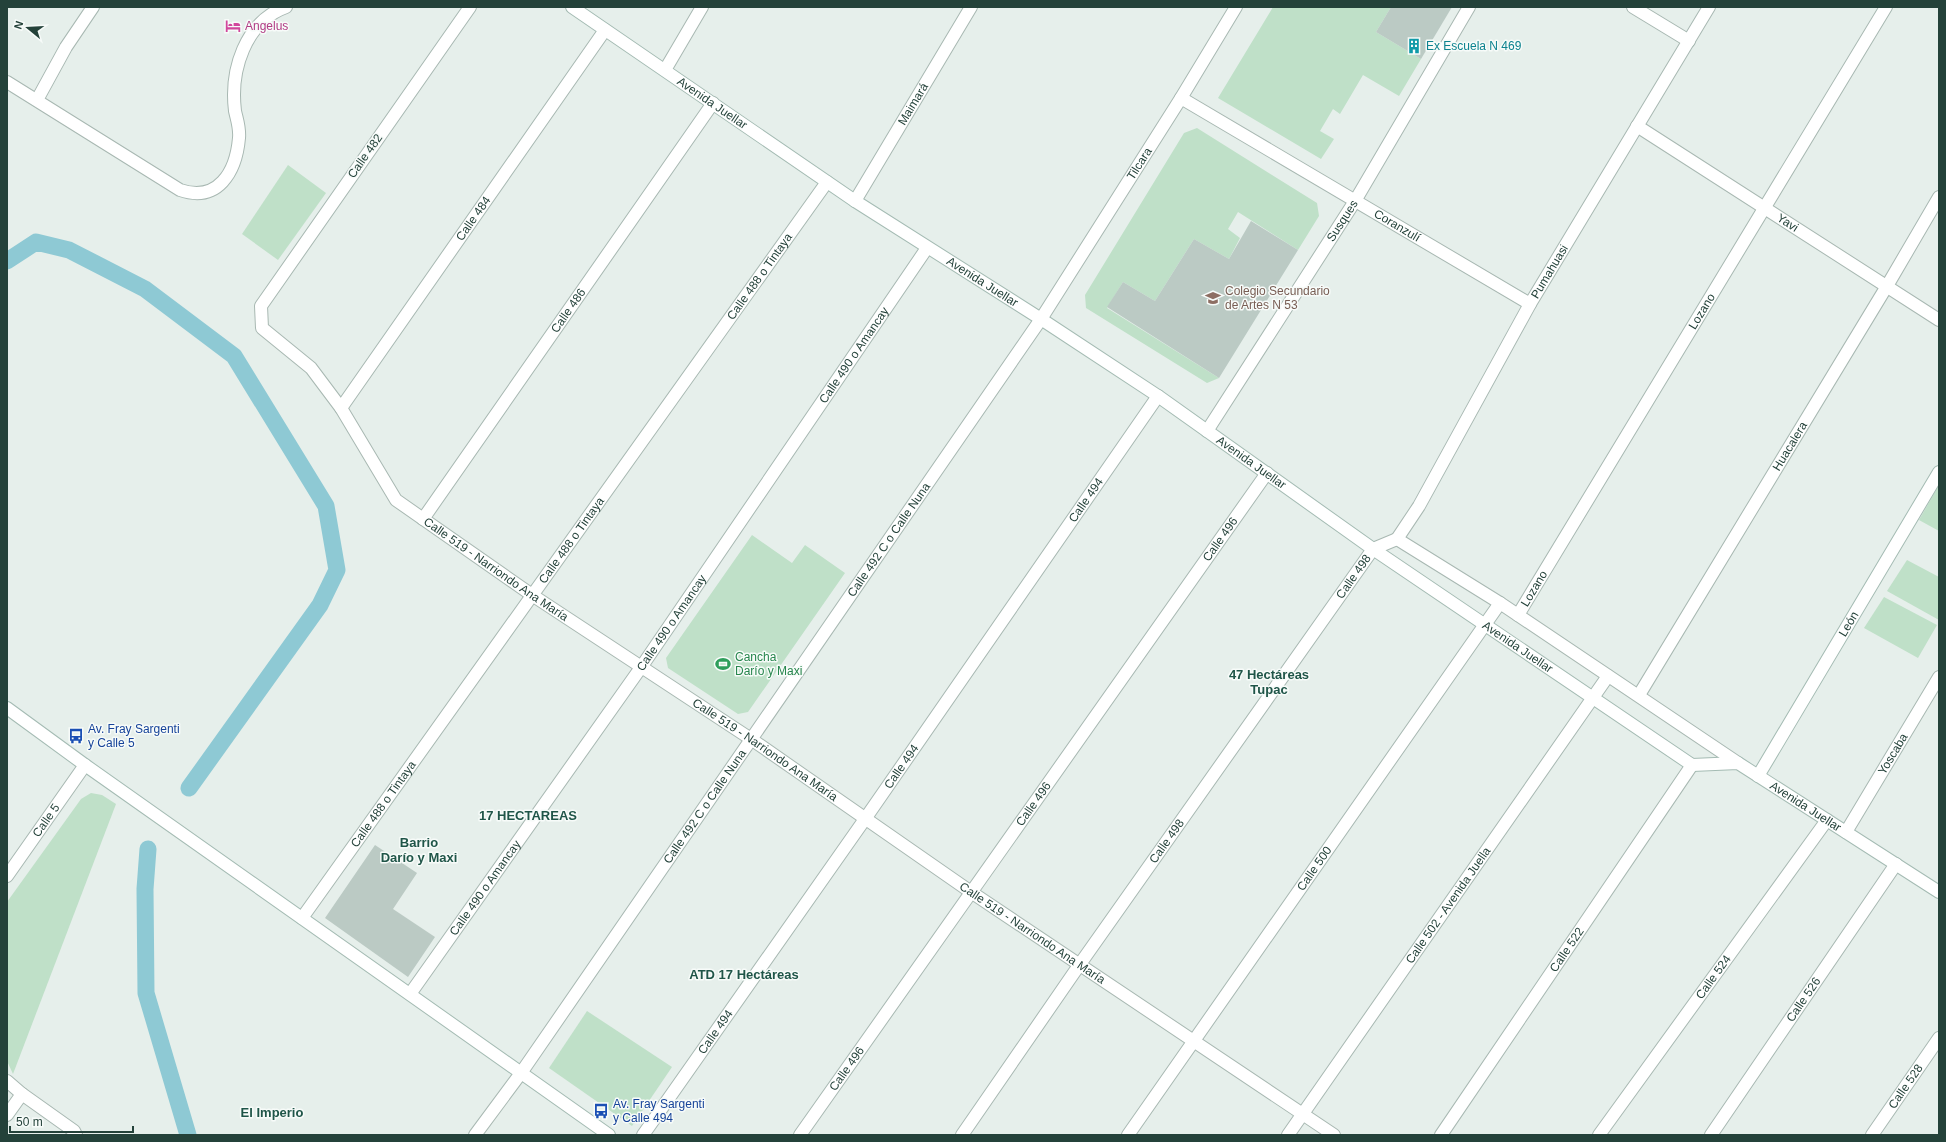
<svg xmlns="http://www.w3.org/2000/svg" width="1946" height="1142" font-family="Arial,sans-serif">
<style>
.green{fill:#bfe0c8}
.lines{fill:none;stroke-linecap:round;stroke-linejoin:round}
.canal{stroke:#8ec9d4;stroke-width:17}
.building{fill:#bbcac4}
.street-casing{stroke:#a8b8b2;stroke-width:14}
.secondary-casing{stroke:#a4bbb3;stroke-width:14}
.street{stroke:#fff;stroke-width:12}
.secondary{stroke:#fff;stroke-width:12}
.labels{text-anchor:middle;stroke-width:3;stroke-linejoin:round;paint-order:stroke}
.hotel-label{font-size:12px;fill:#b23c85;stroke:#f7fbf9;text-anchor:start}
.culture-label{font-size:12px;fill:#0d838f;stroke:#f7fbf9;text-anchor:start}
.street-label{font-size:12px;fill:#24423a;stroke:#f7fbf9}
.education-label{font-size:12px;fill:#785e54;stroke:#f7fbf9;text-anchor:start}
.leisure-label{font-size:12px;fill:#27864d;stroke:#f7fbf9;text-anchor:start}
.transit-label{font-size:12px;fill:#164399;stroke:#f7fbf9;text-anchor:start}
.neighbourhood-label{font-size:13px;font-weight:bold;fill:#1f5548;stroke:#f7fbf9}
</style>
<rect width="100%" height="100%" fill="#e6efeb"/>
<g class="green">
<polygon points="1273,7 1391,7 1376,32 1421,59 1399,96 1363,75 1340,114 1333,109 1320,131 1334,139 1321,159 1218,98"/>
<polygon points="1197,128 1317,203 1319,216 1298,250 1238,212 1228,229 1240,238 1229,259 1194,239 1155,301 1123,282 1107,308 1219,378 1207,383 1086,308 1085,295 1184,133"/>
<polygon points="288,165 326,193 278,260 242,234"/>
<polygon points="1939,485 1939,531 1919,520"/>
<polygon points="752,535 792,563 805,545 845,573 748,712 738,714 668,668 666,658"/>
<polygon points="1907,560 1939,577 1939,620 1887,591"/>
<polygon points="1884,597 1937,625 1918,658 1864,628"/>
<polygon points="91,793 102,795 116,804 13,1074 7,1061 7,902 81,799"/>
<polygon points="587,1011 672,1067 632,1126 549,1068"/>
</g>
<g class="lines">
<g class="canal">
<polyline points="7,261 36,242 69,250 145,289 234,356 326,506 337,570 320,605 189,788"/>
<polyline points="148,849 145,889 146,993 188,1135"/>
</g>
</g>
<g class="building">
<polygon points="1391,7 1452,7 1421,59 1376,32"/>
<polygon points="1251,221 1298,250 1219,378 1107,307 1123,282 1155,301 1194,239 1229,259"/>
<polygon points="375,845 417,873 393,909 435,937 408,977 325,918"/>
</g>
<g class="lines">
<g class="street-casing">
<g id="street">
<path id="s1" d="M470,7l-209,299 1,22 49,40 30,40 55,92 136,95 219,144 220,153 363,243"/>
<polyline points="1633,7 1689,41"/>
<polyline points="665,70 702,7"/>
<path d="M7,82l173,108c38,13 56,-18 59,-52 1,-10 -2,-18 -4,-27 -5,-41 10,-89 51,-104"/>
<path id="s2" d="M1181,98l349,206"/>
<polyline points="37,100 66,47 93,7"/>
<path id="s3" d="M1637,126l302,194"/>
<path id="s4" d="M855,201l116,-194"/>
<path id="s5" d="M341,408l264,-378"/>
<path id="s6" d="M1207,431l148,-230 114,-194"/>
<path id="s7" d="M423,519l290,-416"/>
<path id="s8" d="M1397,539l22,-33 111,-202 179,-297"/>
<polyline points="1397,539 1500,603 1738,763"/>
<path id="s9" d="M1518,615l368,-608"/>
<path id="s10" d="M1639,695l248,-409 52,-89"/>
<path id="s11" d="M1846,832l93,-155"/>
<path id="s12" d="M7,876l78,-111"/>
<path id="s13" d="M302,918l525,-736"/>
<path id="s14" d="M410,994l232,-328 285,-418"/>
<polyline points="7,1081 22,1094 74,1131 76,1135"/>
<polyline points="7,1115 22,1094"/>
<path id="s15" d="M475,1135l46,-62 520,-754 140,-221 55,-91"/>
<path id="s16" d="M643,1135l222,-316 293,-423"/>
<path id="s17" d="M800,1135l467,-662"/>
<path id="s18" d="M962,1135l118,-171 293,-415 24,-10"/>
<path id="s19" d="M1128,1135l372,-532"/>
<path id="s20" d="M1288,1135l320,-459"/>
<path id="s21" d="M1441,1135l251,-370"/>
<path id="s22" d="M1599,1135l228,-315"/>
<path id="s23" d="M1711,1135l185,-271"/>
<path id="s24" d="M1872,1135l67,-97"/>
</g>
</g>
<g class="secondary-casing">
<g id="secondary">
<path id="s25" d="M572,7l283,194 186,118 117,77 215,153 319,216 46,-2 201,129"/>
<polyline points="7,708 85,765 609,1135"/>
<path id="s26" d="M1758,776l181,-304"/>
</g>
</g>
<use href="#street" class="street"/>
<use href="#secondary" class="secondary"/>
</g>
<defs>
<g id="hotel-bare" transform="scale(1.2)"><path d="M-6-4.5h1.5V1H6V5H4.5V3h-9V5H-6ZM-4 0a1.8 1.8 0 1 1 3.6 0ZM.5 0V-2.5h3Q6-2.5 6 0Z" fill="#d1479c" stroke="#f7fbf9" stroke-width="2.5" paint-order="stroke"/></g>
<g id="building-bare" transform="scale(1.2)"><path d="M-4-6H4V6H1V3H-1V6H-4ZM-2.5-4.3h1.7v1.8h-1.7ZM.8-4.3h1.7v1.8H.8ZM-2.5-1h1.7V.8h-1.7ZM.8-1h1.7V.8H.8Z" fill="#0f9aa8" stroke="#f7fbf9" stroke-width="2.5" paint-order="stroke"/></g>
<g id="school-bare" transform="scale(1.2)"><path d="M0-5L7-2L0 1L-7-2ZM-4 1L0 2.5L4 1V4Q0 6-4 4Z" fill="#8d6e63" stroke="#f7fbf9" stroke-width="2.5" paint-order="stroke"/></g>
<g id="stadium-bare" transform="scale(1.2)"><path d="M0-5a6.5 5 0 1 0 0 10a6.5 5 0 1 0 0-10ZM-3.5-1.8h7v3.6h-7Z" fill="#2e9e5b" stroke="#f7fbf9" stroke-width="2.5" paint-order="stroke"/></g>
<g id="bus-bare" transform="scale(1.2)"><path d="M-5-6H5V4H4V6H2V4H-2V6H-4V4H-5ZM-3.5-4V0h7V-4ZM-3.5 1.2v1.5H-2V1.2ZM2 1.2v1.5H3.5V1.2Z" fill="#1a4fb4" stroke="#f7fbf9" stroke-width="2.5" paint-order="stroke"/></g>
</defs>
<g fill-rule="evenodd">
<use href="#hotel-bare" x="233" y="26"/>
<use href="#building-bare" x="1414" y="46"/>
<use href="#school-bare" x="1213" y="298"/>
<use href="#stadium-bare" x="723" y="664"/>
<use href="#bus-bare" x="76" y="736"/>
<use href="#bus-bare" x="601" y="1111"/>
</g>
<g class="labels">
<g class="hotel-label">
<text x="245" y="30">Angelus</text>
</g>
<g class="culture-label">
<text x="1426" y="50">Ex Escuela N 469</text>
</g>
<g class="street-label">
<text dy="4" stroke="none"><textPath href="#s25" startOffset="170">Avenida Juellar</textPath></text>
<text dy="4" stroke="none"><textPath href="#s4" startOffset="113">Maimará</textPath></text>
<text transform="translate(365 156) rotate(-55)" y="4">Calle 482</text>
<text dy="4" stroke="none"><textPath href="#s15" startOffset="1177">Tilcara</textPath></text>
<text dy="4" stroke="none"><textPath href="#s5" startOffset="231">Calle 484</textPath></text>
<text dy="4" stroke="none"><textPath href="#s6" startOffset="250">Susques</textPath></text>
<text dy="4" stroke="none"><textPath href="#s3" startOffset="179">Yavi</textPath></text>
<text dy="4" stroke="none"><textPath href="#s2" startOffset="251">Coranzulí</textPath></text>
<text dy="4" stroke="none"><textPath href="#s8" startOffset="308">Pumahuasi</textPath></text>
<text dy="4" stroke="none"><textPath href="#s13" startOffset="788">Calle 488 o Tintaya</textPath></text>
<text dy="4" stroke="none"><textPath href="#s25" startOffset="494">Avenida Juellar</textPath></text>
<text dy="4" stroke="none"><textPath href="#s7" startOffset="254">Calle 486</textPath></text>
<text dy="4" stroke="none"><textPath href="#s9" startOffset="355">Lozano</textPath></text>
<text dy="4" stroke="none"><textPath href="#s14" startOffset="778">Calle 490 o Amancay</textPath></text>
<text dy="4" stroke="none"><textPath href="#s10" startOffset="291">Huacalera</textPath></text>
<text dy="4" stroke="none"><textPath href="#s25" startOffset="818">Avenida Juellar</textPath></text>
<text dy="4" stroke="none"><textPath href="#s16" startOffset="774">Calle 494</textPath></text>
<text dy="4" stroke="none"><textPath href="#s17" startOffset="729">Calle 496</textPath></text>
<text dy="4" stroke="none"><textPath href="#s13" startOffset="464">Calle 488 o Tintaya</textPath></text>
<text dy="4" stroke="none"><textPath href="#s15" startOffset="725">Calle 492 C o Calle Nuna</textPath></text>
<text dy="4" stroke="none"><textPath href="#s1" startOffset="729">Calle 519 - Narriondo Ana María</textPath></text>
<text dy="4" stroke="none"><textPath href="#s18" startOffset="682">Calle 498</textPath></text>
<text dy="4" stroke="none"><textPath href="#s9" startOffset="31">Lozano</textPath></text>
<text dy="4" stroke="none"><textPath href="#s14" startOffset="454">Calle 490 o Amancay</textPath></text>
<text dy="4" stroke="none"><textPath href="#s26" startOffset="177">León</textPath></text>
<text dy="4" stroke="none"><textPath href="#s25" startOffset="1142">Avenida Juellar</textPath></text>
<text dy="4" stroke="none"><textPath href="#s1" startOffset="1053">Calle 519 - Narriondo Ana María</textPath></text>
<text dy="4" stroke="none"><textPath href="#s11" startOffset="91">Yoscaba</textPath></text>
<text dy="4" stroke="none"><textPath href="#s16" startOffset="450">Calle 494</textPath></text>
<text dy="4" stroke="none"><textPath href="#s13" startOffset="140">Calle 488 o Tintaya</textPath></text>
<text dy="4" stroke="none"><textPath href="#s17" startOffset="405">Calle 496</textPath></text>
<text dy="4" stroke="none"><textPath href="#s25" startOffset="1479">Avenida Juellar</textPath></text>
<text dy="4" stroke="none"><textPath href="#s15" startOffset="401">Calle 492 C o Calle Nuna</textPath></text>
<text dy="4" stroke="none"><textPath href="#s12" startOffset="68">Calle 5</textPath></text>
<text dy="4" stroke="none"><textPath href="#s18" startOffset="358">Calle 498</textPath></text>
<text dy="4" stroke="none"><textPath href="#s19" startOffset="325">Calle 500</textPath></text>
<text dy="4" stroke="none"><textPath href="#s14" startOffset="130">Calle 490 o Amancay</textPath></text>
<text dy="4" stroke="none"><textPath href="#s20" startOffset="280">Calle 502 - Avenida Juella</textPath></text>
<text dy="4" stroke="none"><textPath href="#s1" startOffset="1377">Calle 519 - Narriondo Ana María</textPath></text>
<text dy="4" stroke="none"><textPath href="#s21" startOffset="224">Calle 522</textPath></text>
<text dy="4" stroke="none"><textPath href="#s22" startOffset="195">Calle 524</textPath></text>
<text dy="4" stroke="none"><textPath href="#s23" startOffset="164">Calle 526</textPath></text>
<text dy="4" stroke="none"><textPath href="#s16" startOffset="126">Calle 494</textPath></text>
<text dy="4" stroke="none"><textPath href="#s17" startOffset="81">Calle 496</textPath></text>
<text dy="4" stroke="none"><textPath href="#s24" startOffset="59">Calle 528</textPath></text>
</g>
<g class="education-label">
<text x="1225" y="295">Colegio Secundario<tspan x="1225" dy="14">de Artes N 53</tspan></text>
</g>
<g class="leisure-label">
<text x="735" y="661">Cancha<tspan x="735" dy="14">Darío y Maxi</tspan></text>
</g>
<g class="transit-label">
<text x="88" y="733">Av. Fray Sargenti<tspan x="88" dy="14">y Calle 5</tspan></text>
<text x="613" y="1108">Av. Fray Sargenti<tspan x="613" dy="14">y Calle 494</tspan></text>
</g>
<g class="neighbourhood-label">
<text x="1269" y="679">47 Hectáreas<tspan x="1269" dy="15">Tupac</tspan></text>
<text x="528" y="820">17 HECTAREAS</text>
<text x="419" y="847">Barrio<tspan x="419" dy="15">Darío y Maxi</tspan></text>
<text x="744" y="979">ATD 17 Hectáreas</text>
<text x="272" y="1117">El Imperio</text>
</g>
</g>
<rect width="1946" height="1142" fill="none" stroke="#24423a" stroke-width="16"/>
<g transform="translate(28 28) rotate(288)" stroke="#f7fbf9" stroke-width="3" paint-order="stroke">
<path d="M0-3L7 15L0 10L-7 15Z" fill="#24423a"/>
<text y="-6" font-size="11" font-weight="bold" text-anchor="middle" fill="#24423a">N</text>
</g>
<path d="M10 1126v6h123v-6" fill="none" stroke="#24423a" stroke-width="2"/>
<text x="16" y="1126" font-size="12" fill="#24423a" stroke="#f7fbf9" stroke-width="3" paint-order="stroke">50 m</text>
</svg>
